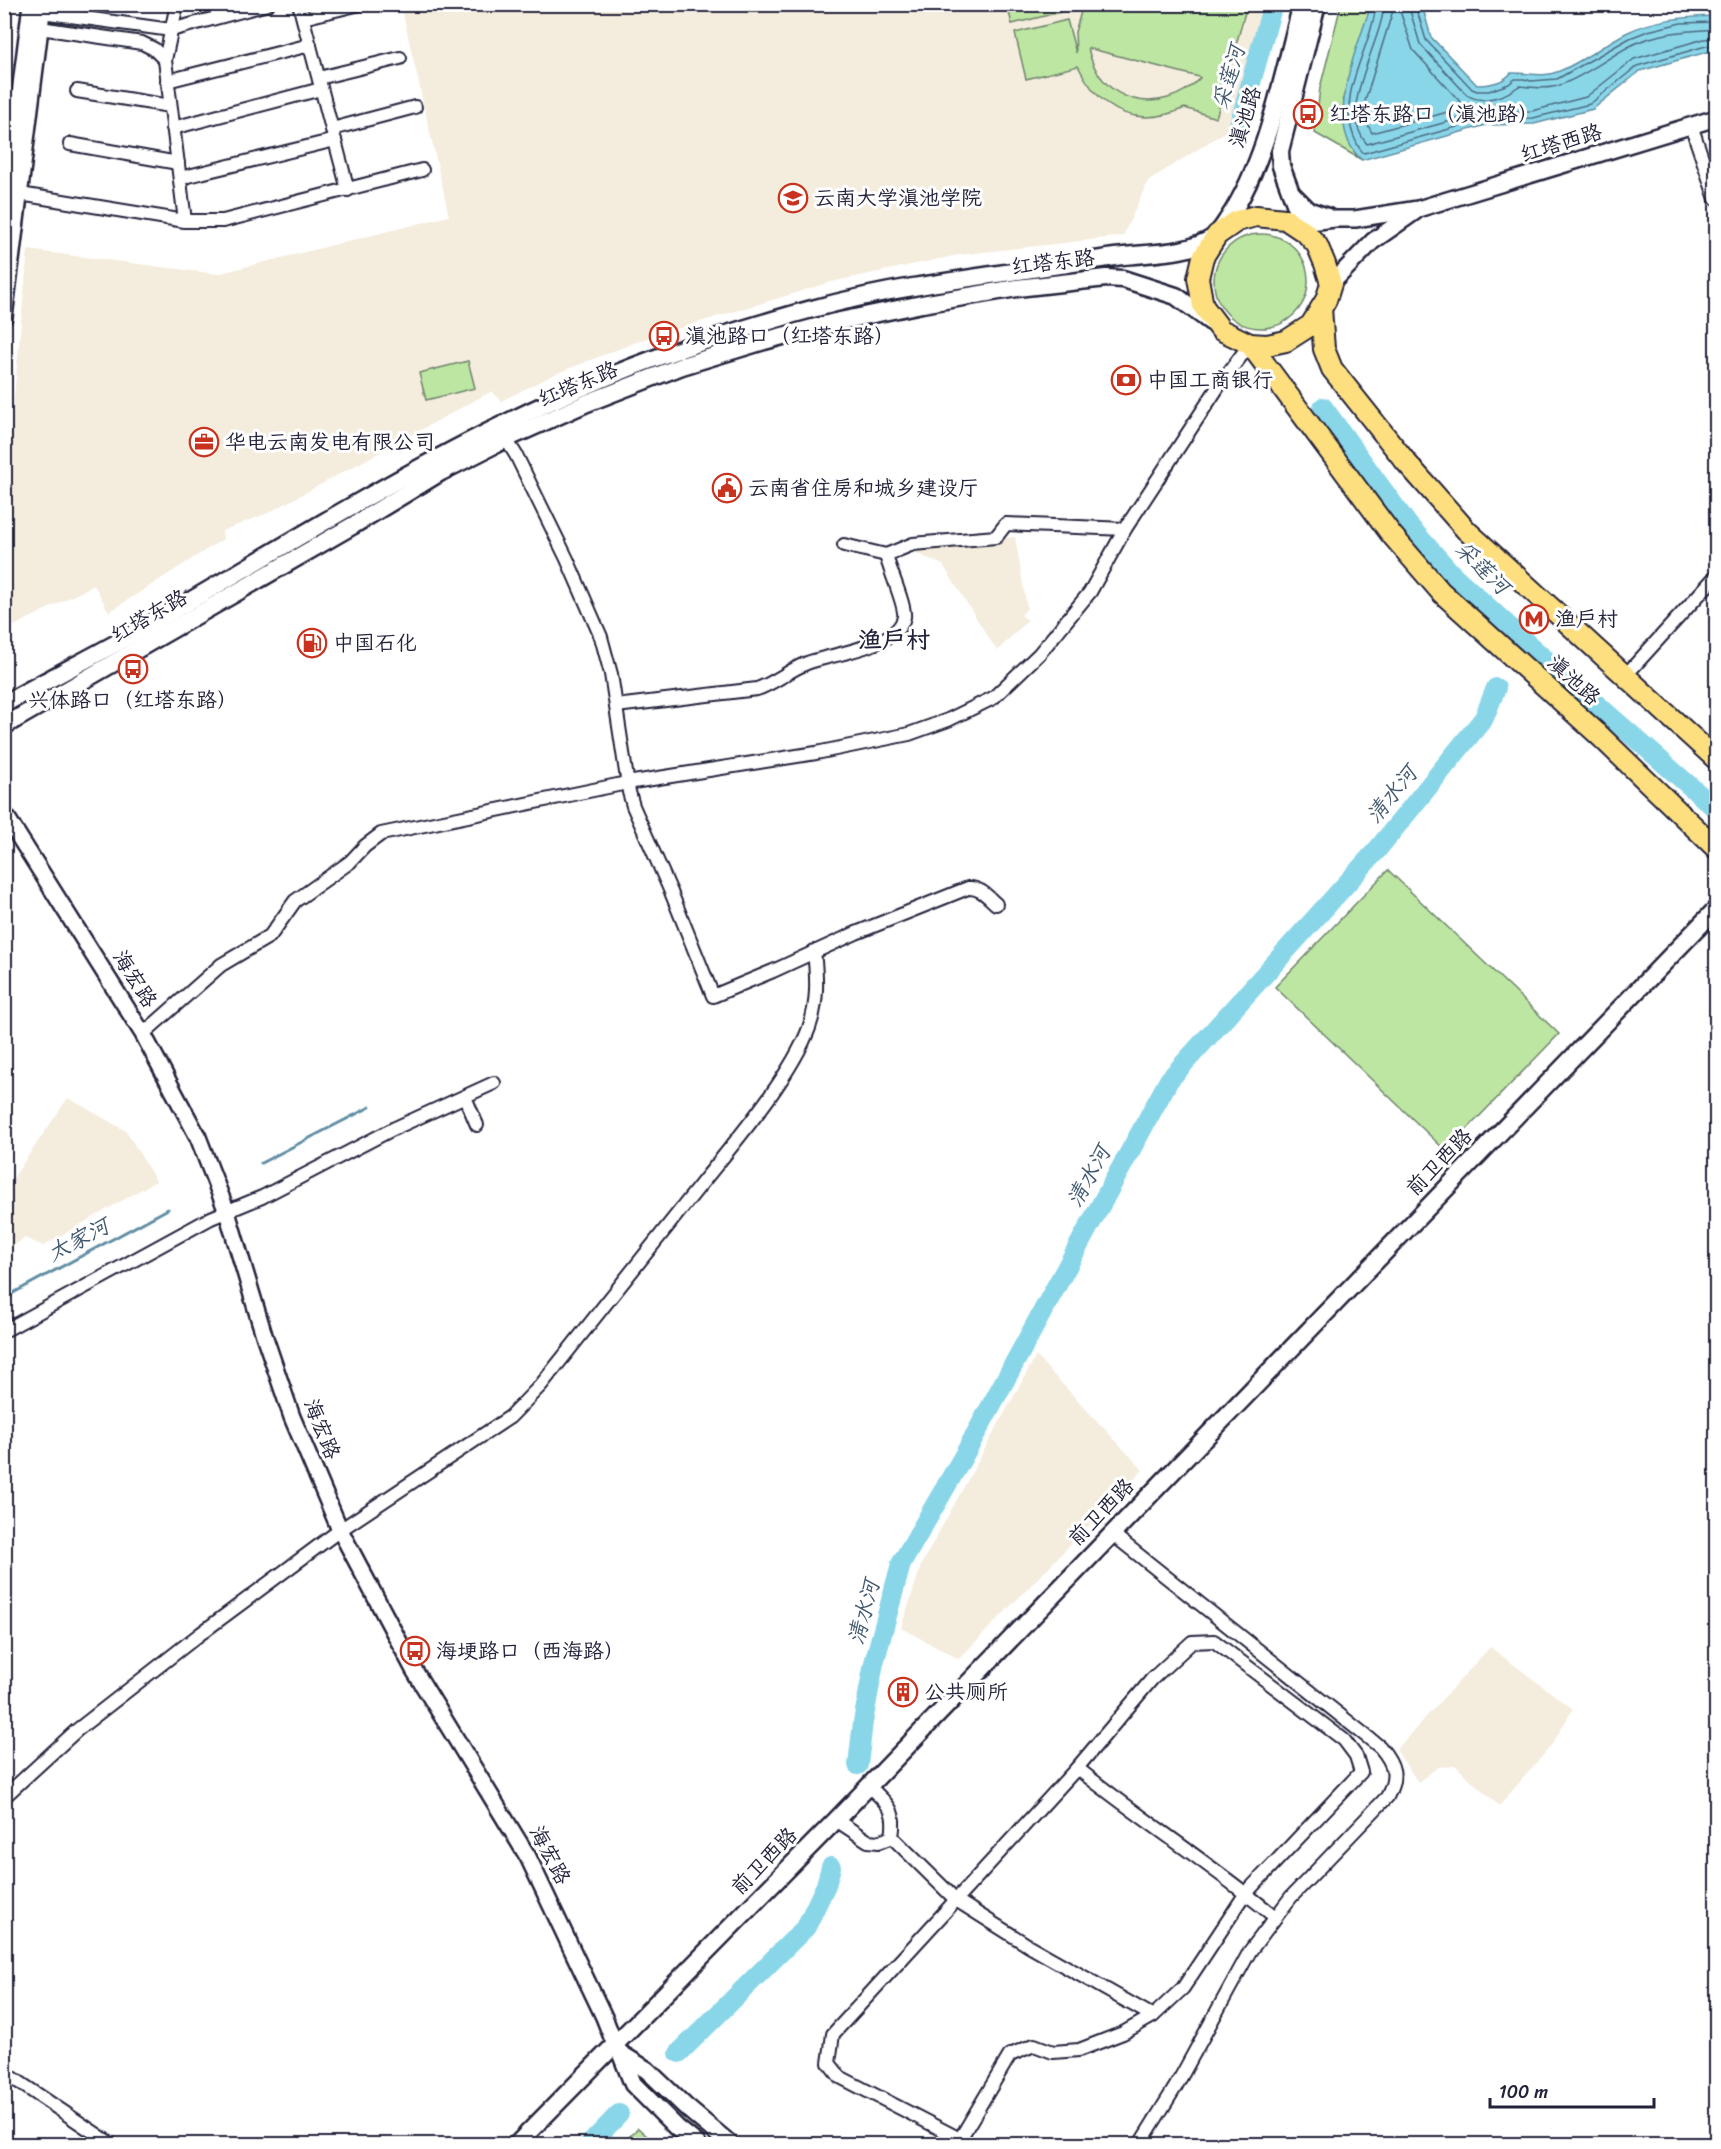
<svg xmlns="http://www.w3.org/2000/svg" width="1721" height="2149" font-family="Sriracha,'LXGW WenKai TC',sans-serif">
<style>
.built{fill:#f4ecdd}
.green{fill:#bde6a2;stroke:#70846e;stroke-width:1.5;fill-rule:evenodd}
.water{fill:#8ad6e9;stroke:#608ea3;stroke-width:1.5}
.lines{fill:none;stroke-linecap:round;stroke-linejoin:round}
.shore{stroke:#4c6a81;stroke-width:1.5}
.stream{stroke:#608ea3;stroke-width:3}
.river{stroke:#8ad6e9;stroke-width:20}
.minor-casing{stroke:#22223b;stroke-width:16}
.tertiary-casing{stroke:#22223b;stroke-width:20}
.secondary-casing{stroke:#22223b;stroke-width:21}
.primary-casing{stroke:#22223b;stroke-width:24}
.minor{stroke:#fff;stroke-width:12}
.tertiary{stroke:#fff;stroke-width:15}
.secondary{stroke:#fff;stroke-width:16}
.primary{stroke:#fedf80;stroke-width:20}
.labels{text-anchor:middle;stroke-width:6;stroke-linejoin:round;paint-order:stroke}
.poi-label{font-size:21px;fill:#22223b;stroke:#fff;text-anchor:start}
.street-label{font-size:21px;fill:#22223b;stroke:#fff}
.water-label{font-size:22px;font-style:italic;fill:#41586f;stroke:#fff}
.quarter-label{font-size:24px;font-weight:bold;fill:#22223b;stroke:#fff}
</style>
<rect width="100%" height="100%" fill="#fff"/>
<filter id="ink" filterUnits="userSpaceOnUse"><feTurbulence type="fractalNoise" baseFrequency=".0167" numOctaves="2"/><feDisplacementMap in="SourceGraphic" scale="12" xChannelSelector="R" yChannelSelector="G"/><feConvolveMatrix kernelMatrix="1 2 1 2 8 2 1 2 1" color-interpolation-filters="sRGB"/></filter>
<g filter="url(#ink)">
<g class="built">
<polygon points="401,5 1263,5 1228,130 1148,181 1123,236 958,255 831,282 644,339 555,374 501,401 492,391 268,513 222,531 223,539 109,612 94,585 14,626 5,614 5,492 28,250 217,274 449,216"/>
<polygon points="1015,537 1027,608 1021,615 1028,620 997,651 943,565 914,552 927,545"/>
<polygon points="68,1098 126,1131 156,1181 43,1246 25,1238 5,1251 5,1182 9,1184"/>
<polygon points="1036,1356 1143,1470 959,1659 901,1628 922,1563"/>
<polygon points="1490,1647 1573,1709 1551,1746 1499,1806 1456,1766 1438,1767 1418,1782 1396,1750"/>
</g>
<g class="green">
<polygon points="1007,5 1063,5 1065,11 1012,24"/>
<path d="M1083,5h164l-31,113 -31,-10c-49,21 -84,4 -107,-42l-52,13 -11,-46 52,-13 9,33 -1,-21zM1088,48l111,29 1,1c-38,40 -101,26 -112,-30z"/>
<polygon points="1341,5 1371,5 1343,98 1355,154 1362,160 1315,133 1320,88"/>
<circle cx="1261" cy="281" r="47"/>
<polygon points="468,361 475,388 426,400 419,373"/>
<polygon points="1388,870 1559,1034 1446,1151 1275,987"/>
<polygon points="638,2128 656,2144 622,2144"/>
</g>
<path class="water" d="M1371,5h51l9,32 46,48c12,0 26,-2 34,-12 15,-1 31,5 46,-1 24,-9 46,-27 69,-39 28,-14 59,-16 90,-17v36h-9l-67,19 -47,38 -59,15 -48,1 -124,35c-41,-35 -4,-113 9,-155z"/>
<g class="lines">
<g class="shore">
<path d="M1376,4c-4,45 -40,87 -22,133 3,6 4,12 10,16l121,-34 48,-1 57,-14 47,-38 69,-20h10"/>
<path d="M1384,4c-2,40 -49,105 -17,140l116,-32 49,-1 54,-14 48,-38 70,-20 12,-1"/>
<path d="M1408,4l12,40 47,51c15,10 39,1 52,-9 13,1 28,4 41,-1 26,-9 49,-29 74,-41 26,-12 54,-13 82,-15"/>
<polyline points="1415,4 1426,40 1472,89 1477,91 1489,91 1509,84 1515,79 1524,79 1531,81 1557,79 1630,38 1648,31 1681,23 1716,22"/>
<polygon points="1394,7 1399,8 1413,50 1464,106 1462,108 1372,133 1365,119 1365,101"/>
</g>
<g class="stream">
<polyline points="261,1163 370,1107"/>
<polyline points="4,1298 168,1209"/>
</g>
<g class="river">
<polyline points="1238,129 1273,4"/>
<polyline points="1323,407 1409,526 1451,573 1529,645 1716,809"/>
<polyline points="858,1765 863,1722 874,1663 901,1564 963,1457 1169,1080 1377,850 1484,718 1496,688"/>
<polyline points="679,2053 806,1927 826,1885 831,1867"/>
<polyline points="590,2144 619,2114"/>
</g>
<g class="minor-casing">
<g id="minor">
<polyline points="177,4 165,60 185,221"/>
<polyline points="299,4 348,190"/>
<polyline points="303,18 360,4"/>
<polyline points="165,60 154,49 142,43 40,28 29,17 42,12 171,30 268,4"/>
<polyline points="319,78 400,58"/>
<polyline points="167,81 310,45"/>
<polyline points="77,91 170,106"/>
<polyline points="1691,125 1716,199"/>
<polyline points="173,128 321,89"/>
<polyline points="332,129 415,107"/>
<polyline points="70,144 178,163"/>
<polyline points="180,178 335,140"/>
<polyline points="20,194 185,221 223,221 422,170"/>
<path d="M506,439l10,16 51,104 34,78 10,37 18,118 4,14 38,86 42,104 60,-25 83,-38 112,-45c12,-1 20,9 28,16"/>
<polyline points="844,545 886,555 913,544 996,537 1006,524 1125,529"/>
<polyline points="1625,676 1716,576"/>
<path d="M616,706l141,-17c18,-6 32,-19 50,-26 24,-9 91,-16 97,-46 2,-11 -15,-48 -18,-62"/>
<polyline points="143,1034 221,965 270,936 295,901 350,862 365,846 381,834 627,783 816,753 909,734 948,720 993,698 1039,654 1090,592 1125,529 1220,384 1250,344"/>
<polyline points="465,1097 477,1125"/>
<polyline points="4,1331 211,1218 262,1197 393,1129 494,1083"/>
<path d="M1111,1533l269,214c15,18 18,29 7,50l-96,100 -41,54 -74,135 -36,58"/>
<path d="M1077,1768c65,52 134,96 198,149"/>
<path d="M4,1797l73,-67 123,-96 140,-104 170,-113 31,-32c55,-69 110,-138 165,-207 33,-41 85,-102 103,-150 9,-25 8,-50 5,-77"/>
<path d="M836,1820l32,21 11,1 13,-5c5,-30 -5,-32 -24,-52"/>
<polyline points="892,1837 956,1900 1029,1946 1153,2016"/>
<polyline points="4,2072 111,2144"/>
<polyline points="960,2139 1010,2055 1034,2045 1053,2052 1079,2050 1123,2033 1153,2016 1183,1988 1246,1893 1361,1772 1356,1756 1344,1740 1214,1641 1192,1642 1152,1679 1077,1768 833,2034 829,2063 840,2077 960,2139 971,2144"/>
</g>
</g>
<g class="tertiary-casing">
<g id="tertiary">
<polyline points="1291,192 1309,210 1329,217"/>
<polyline points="4,223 31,4"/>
<polyline points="1293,224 1335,219 1355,219 1418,209 1716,118"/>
<polyline points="1331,284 1373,241 1416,211"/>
<polyline points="4,317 43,4"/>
<polyline points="4,813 143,1034 198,1137 227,1212 264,1335 292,1417 340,1530 414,1670 528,1857 604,2017 615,2045 621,2054"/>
</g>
</g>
<g class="secondary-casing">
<g id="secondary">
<polyline points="1306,233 1281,166 1280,151 1317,4"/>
<path d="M4,704c48,-27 98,-52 145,-79 181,-105 358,-221 559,-285 67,-21 135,-42 205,-53 67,-11 134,-20 202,-30 32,-5 70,-1 99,-20 6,-5 10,-12 14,-18 40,-59 55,-146 74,-215"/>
<polyline points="4,726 352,526 441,472 506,439 587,403 682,366 764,341 835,322 922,304 1017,288 1106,278 1123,279 1176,296 1211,322"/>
<polyline points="621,2054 647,2070 687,2108 730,2144"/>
<polyline points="621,2054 633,2084 677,2128 697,2144"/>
<polyline points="517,2144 836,1820 1716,909"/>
</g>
</g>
<g class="primary-casing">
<g id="primary">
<polygon points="1256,216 1285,219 1306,233 1317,245 1325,264 1331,284 1326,300 1311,325 1286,341 1267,345 1250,344 1221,330 1203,306 1198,278 1203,257 1217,235 1237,221"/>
<polyline points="1321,308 1324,349 1332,369 1406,462 1466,530 1716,759"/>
<polyline points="1250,344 1391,534 1441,592 1599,735 1716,848"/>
</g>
</g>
<use href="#minor" class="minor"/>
<use href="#tertiary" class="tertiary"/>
<use href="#secondary" class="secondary"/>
<use href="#primary" class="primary"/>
</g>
</g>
<defs>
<g id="bus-ring" transform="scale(1.5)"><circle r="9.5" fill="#fff" stroke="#c8321e" stroke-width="1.5"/><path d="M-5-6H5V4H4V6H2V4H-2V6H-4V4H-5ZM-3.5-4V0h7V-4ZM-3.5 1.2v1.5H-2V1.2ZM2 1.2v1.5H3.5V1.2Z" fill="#c8321e"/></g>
<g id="university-ring" transform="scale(1.5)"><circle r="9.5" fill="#fff" stroke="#c8321e" stroke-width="1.5"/><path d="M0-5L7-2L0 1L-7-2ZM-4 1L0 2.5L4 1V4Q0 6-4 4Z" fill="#c8321e"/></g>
<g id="bank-ring" transform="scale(1.5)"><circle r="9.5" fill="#fff" stroke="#c8321e" stroke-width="1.5"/><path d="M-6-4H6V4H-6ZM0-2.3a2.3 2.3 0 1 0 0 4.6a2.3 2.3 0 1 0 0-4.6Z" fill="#c8321e"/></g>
<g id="office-ring" transform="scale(1.5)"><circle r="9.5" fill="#fff" stroke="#c8321e" stroke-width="1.5"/><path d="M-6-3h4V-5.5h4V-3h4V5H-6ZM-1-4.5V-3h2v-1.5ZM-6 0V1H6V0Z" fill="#c8321e"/></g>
<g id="civic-ring" transform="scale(1.5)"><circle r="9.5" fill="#fff" stroke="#c8321e" stroke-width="1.5"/><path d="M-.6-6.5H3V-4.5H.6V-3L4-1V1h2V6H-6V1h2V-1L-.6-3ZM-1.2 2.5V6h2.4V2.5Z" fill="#c8321e"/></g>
<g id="metro-ring" transform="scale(1.5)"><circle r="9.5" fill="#fff" stroke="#c8321e" stroke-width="1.5"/><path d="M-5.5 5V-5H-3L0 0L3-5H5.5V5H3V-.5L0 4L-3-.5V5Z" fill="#c8321e"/></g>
<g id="fuel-ring" transform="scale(1.5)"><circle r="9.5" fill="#fff" stroke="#c8321e" stroke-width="1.5"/><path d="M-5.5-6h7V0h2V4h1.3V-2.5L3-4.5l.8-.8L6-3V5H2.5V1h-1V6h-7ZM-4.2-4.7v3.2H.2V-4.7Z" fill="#c8321e"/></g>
<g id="building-ring" transform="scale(1.5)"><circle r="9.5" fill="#fff" stroke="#c8321e" stroke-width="1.5"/><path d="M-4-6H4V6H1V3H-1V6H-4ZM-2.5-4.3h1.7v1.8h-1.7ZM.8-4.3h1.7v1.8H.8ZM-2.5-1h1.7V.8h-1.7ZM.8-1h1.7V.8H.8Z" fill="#c8321e"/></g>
</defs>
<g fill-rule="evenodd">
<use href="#bus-ring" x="1308" y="114"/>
<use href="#university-ring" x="793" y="198"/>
<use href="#bus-ring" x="664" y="336"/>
<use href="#bank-ring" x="1126" y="380"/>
<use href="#office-ring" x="204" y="442"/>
<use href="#civic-ring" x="727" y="488"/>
<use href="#metro-ring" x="1534" y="619"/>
<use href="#fuel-ring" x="312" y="643"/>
<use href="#bus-ring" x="133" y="669"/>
<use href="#bus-ring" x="415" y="1651"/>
<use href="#building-ring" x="903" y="1692"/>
</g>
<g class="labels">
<g class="poi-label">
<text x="1329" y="121">红塔东路口（滇池路）</text>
<text x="814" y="205">云南大学滇池学院</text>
<text x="685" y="343">滇池路口（红塔东路）</text>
<text x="1147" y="387">中国工商银行</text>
<text x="225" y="449">华电云南发电有限公司</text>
<text x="748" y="495">云南省住房和城乡建设厅</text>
<text x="1555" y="626">渔户村</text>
<text x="333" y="650">中国石化</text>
<text x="133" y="707" text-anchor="middle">兴体路口（红塔东路）</text>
<text x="436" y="1658">海埂路口（西海路）</text>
<text x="924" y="1699">公共厕所</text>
</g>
<g class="street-label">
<text transform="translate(1245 117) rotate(-73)" y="7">滇池路</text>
<text transform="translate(1561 143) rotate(-17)" y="7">红塔西路</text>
<text transform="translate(1053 262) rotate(-7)" y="7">红塔东路</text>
<text transform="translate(578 384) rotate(-23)" y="7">红塔东路</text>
<text transform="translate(149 616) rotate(-30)" y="7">红塔东路</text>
<text transform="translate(1574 680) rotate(42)" y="7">滇池路</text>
<text transform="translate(135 979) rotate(58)" y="7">海宏路</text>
<text transform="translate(1439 1162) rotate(-46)" y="7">前卫西路</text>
<text transform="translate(322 1429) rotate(68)" y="7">海宏路</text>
<text transform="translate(1101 1512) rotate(-46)" y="7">前卫西路</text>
<text transform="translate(550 1855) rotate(62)" y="7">海宏路</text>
<text transform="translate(764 1861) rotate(-46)" y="7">前卫西路</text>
</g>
<g class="water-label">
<text transform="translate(1228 77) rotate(-74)" y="8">采莲河</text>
<text transform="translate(1483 567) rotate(44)" y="8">采莲河</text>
<text transform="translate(1391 794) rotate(-51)" y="8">清水河</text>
<text transform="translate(1088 1176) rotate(-61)" y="8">清水河</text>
<text transform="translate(78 1239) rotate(-28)" y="8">太家河</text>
<text transform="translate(863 1612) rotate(-75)" y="8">清水河</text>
</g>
<g class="quarter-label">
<text x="894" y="648">渔户村</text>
</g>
</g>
<rect width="1721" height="2149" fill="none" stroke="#fff" stroke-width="24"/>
<rect x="12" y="12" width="1697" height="2125" fill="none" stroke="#22223b" stroke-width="2" filter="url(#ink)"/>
<path d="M1490 2098v9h164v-9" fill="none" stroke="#22223b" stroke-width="3"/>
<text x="1499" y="2098" font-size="18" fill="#22223b" stroke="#ffffff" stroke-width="4.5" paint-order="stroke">100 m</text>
</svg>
